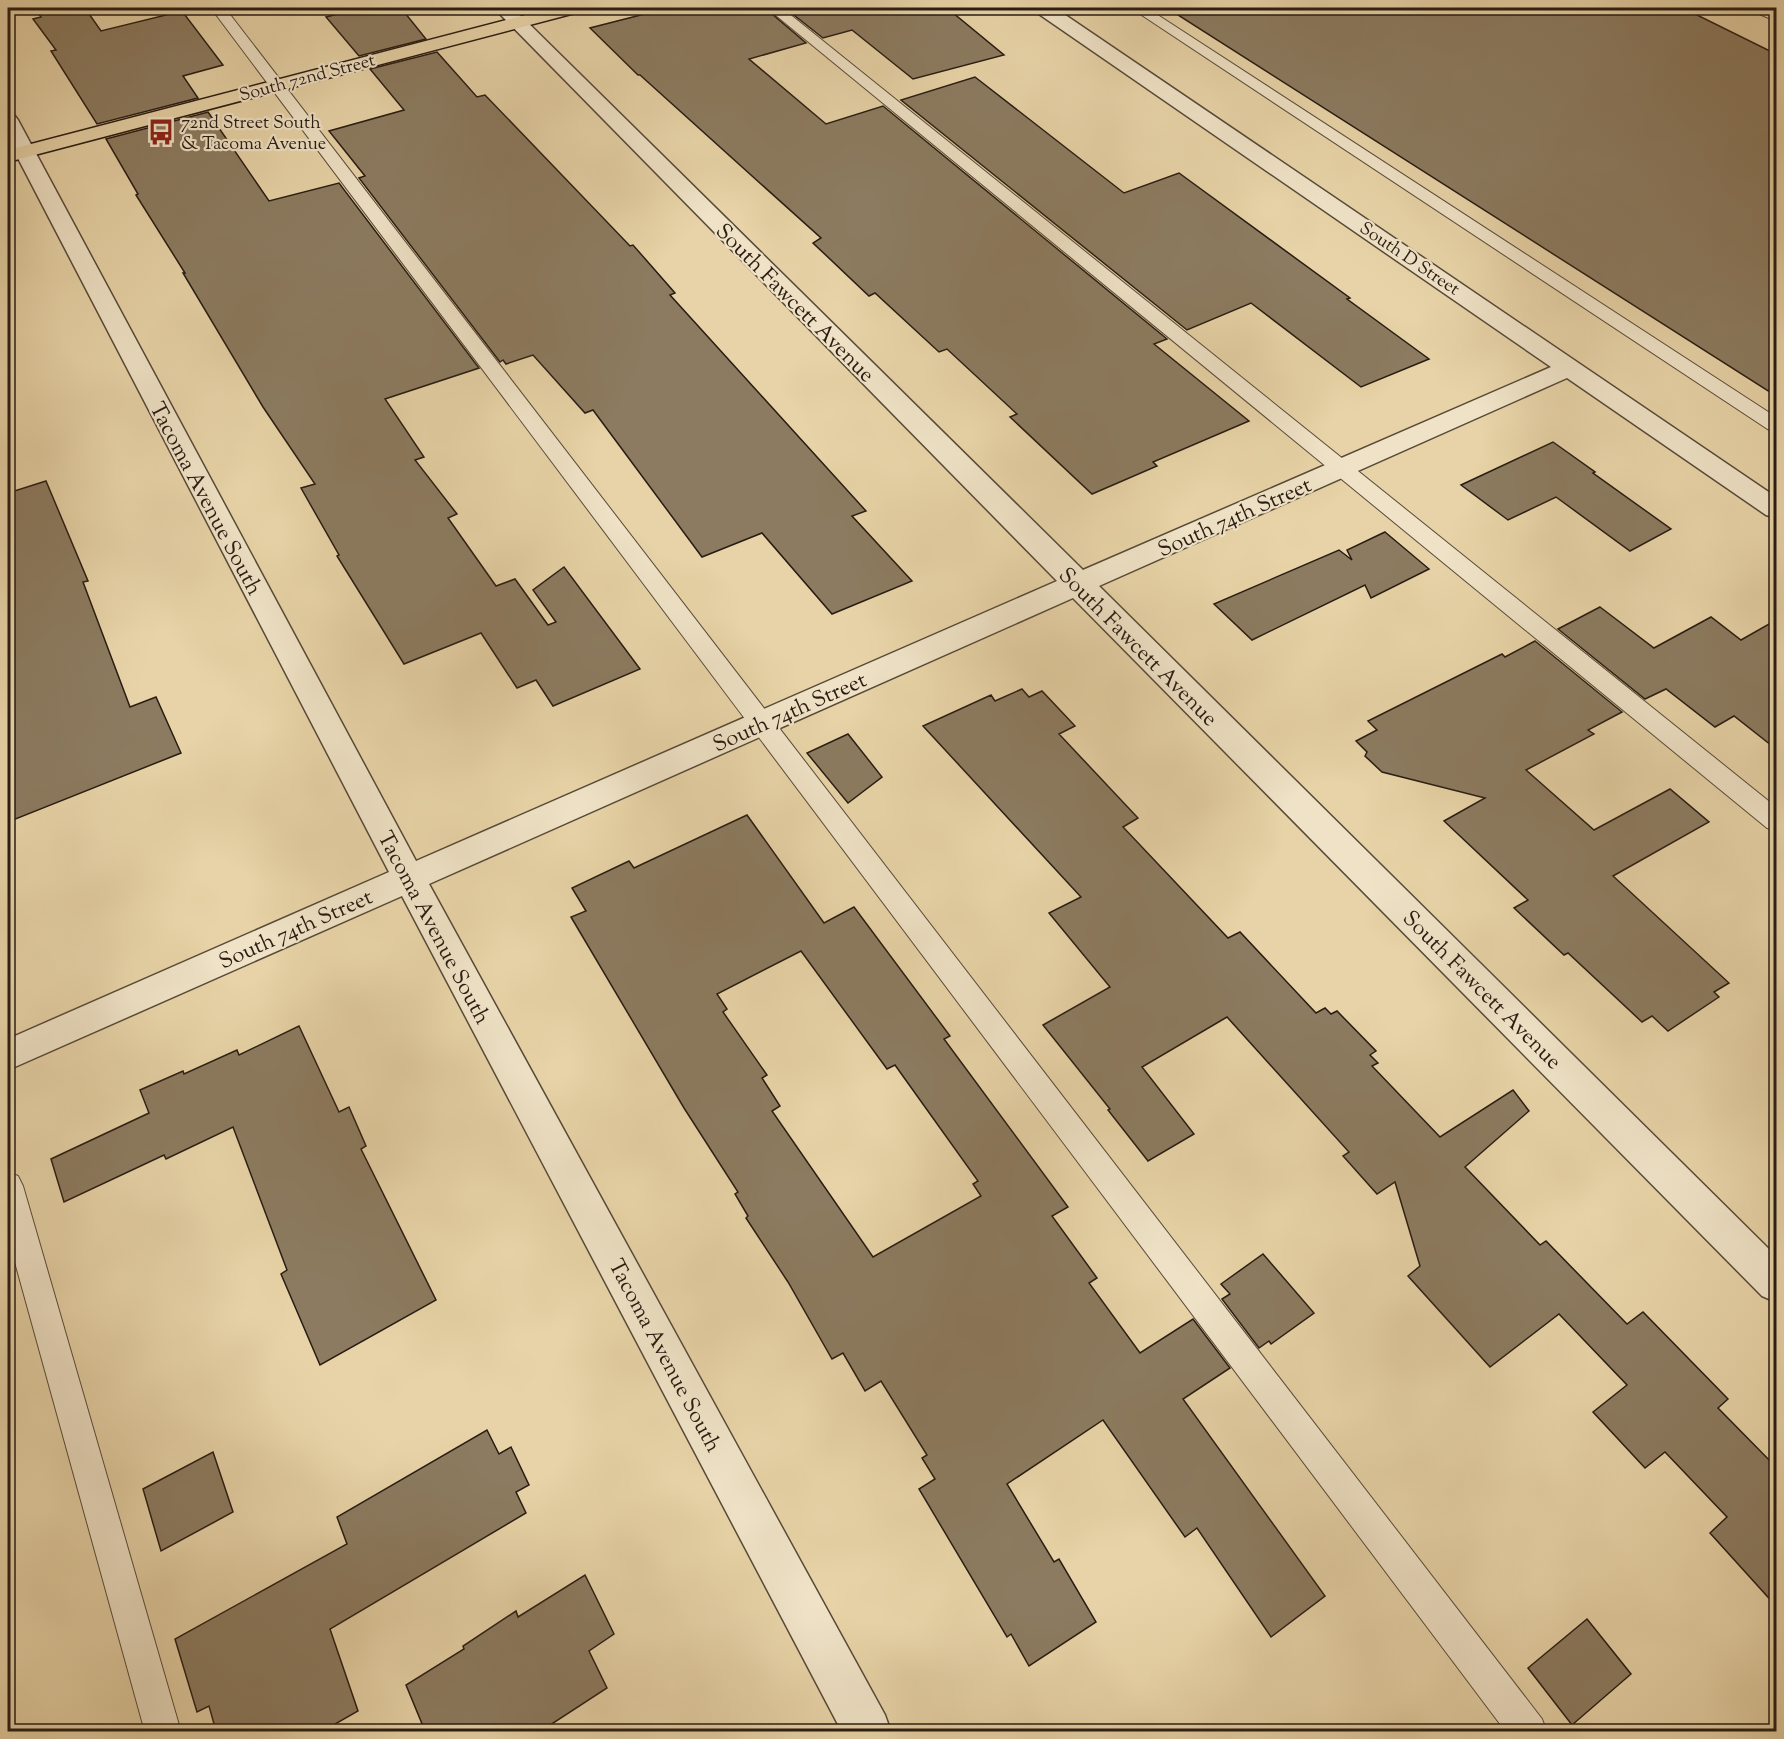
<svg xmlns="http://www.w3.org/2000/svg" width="1784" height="1739" font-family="'Sorts Mill Goudy',serif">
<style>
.building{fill:#8c7b60;stroke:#291c13;stroke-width:1.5;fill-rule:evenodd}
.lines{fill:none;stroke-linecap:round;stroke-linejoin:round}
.lane-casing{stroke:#584a38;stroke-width:2}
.street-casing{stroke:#584a38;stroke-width:3}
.primary-casing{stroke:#291c13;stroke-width:3}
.lane{fill:#efe2c6;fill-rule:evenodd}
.street{fill:#efe2c6;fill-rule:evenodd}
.primary{fill:#e7d3a7;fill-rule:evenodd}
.labels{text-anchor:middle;stroke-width:4.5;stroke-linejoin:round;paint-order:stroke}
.far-street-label{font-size:18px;fill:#291c13;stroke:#efe2c6}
.far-poi-label{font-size:18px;fill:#291c13;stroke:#efe2c6;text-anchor:start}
.street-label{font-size:22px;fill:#291c13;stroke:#efe2c6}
</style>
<rect width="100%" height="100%" fill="#e7d3a7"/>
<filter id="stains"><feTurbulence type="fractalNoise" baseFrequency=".00333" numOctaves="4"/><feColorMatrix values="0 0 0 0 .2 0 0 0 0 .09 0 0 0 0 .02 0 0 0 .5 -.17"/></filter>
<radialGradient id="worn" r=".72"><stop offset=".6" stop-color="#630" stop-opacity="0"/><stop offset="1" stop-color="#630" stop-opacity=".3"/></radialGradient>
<g class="building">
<polygon points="35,8 85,8 101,31 182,11 223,65 183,76 198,98 97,124 51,51 56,50 33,19 41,17"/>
<polygon points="362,8 401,8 426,39 359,56 326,17"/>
<polygon points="668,8 765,8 806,43 749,59 826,124 883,106 1167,339 1154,344 1249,421 1153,462 1157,466 1092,494 1010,417 1017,414 947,349 939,352 875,293 869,296 813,243 821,238 640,75 638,75 590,28"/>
<polygon points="785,8 947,8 1004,55 913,79 852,30 823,38"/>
<polygon points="1167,8 1683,8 1776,54 1776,396"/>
<polygon points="437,52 477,97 485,95 630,246 633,245 675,293 670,295 866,511 852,516 912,581 832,614 762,533 702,557 593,410 585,413 533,355 506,364 503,360 500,362 359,178 365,176 329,131 404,110 370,69"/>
<polygon points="975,77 1124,193 1179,173 1350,298 1347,299 1429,359 1361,387 1251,303 1187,330 901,100"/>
<polygon points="208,112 269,201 339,183 479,368 385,399 424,457 415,460 457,514 448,518 496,586 515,579 548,625 556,622 533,590 564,567 640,669 553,706 536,680 517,688 481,633 404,664 337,556 339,555 301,488 315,484 263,407 183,273 185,273 136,195 138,194 106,139"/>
<polygon points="1553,442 1595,472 1593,473 1671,529 1630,551 1556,497 1508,520 1461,485"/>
<polygon points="46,481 88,581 83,582 130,707 156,697 181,753 8,822 8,493"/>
<polygon points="1385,532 1429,569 1371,598 1365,585 1252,640 1214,604 1339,550 1352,560 1347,550"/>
<polygon points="1600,607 1654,648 1711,617 1741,640 1776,620 1776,749 1734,716 1715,727 1666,689 1645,699 1558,629"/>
<polygon points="1535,641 1622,712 1588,730 1594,734 1526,770 1594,830 1670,789 1709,822 1613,876 1729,983 1714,992 1719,997 1668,1031 1652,1016 1642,1022 1568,953 1564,955 1514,908 1528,900 1444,821 1485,798 1382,772 1365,756 1367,752 1356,741 1377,730 1368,721 1502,654 1505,657"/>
<polygon points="1022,689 1029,697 1042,691 1075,726 1059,734 1138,818 1123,827 1228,938 1240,932 1316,1013 1325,1008 1331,1014 1337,1011 1376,1051 1370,1055 1378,1063 1372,1066 1440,1137 1513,1090 1529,1111 1465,1167 1540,1245 1546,1241 1627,1324 1643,1312 1728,1399 1718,1408 1776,1467 1776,1606 1710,1533 1727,1517 1665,1452 1645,1468 1593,1412 1627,1385 1559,1314 1490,1367 1408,1276 1420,1266 1395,1182 1377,1194 1343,1156 1349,1152 1227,1017 1142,1067 1194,1134 1148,1161 1108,1110 1110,1109 1043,1025 1110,987 1049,913 1081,897 923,726 991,695 995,701"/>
<polygon points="848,734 882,777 848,803 807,753"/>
<path d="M747,815l77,108 30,-16 96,129 -6,3 124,168 -16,9 45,62 -8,5 51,70 53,-34 37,49 -47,31 142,197 -54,41 -74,-109 -12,9 -82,-117 -96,64 47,78 5,-3 37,63 -67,44 -18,-32 -4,3 -88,-148 16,-10 -13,-21 5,-3 -46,-74 -16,10 -22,-38 -11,6 -44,-77 -42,-64 2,-2 -13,-22 3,-2 -54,-84 -113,-191 15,-6 -14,-23 57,-27 5,7zM801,951l86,118 8,-4 83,116 -5,3 8,12 -108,61 -101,-146 8,-5 -18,-28 5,-3 -44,-63 4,-3 -10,-15z"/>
<polygon points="299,1026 339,1112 349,1107 366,1146 361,1149 436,1300 320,1365 281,1274 287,1270 233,1127 166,1159 164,1155 64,1202 51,1159 149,1113 140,1090 183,1071 184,1074 237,1050 239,1055"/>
<polygon points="1263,1254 1314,1313 1271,1344 1269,1341 1259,1348 1222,1299 1230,1294 1221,1284"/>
<polygon points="487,1430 499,1454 511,1447 529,1485 516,1492 526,1513 330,1629 358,1711 323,1731 216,1731 209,1706 197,1712 175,1639 347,1544 337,1517"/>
<polygon points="213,1452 233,1512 161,1551 143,1489"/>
<polygon points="585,1575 614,1634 589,1651 607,1688 541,1731 425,1731 406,1685 464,1649 463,1646 516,1611 518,1617"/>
<polygon points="1587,1619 1631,1674 1572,1725 1528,1668"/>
</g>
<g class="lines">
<g class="lane-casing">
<g id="lane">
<polygon points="211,8 225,8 1542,1719 1547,1732 1506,1732"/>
<polygon points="767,8 782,8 1776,807 1776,831 1767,828"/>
<polygon points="1131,8 1147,8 1776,417 1776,432 1769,430"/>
<polygon points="1750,8 1768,8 1776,12 1776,21 1752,11"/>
<polygon points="8,1172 18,1176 23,1186 181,1732 145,1732 8,1237"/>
</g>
</g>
<g class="street-casing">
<polygon id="street" points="494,8 513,8 1083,570 1551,367 1036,12 1034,8 1055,8 1776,497 1776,518 1766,515 1567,378 1099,586 1776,1256 1776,1302 1762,1296 1073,598 429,884 885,1715 891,1732 842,1732 402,896 8,1070 8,1039 389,872 8,139 8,114 15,116 18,120 416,861 1057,581"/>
</g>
<g class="primary-casing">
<polygon id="primary" points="552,8 582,8 579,12 8,162 8,150"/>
</g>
<use href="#lane" class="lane"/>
<use href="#street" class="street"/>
<use href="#primary" class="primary"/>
</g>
<defs>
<g id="bus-bare" transform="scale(2.07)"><path d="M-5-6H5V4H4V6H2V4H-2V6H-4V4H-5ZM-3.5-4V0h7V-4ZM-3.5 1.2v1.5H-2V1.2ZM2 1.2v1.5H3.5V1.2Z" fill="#8f2418" stroke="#efe2c6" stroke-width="2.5" paint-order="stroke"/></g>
</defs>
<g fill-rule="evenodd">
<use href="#bus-bare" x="161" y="132"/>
</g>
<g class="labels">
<g class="far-street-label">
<text transform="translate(307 77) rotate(-15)" y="6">South 72nd Street</text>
<text transform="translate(1410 258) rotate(34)" y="6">South D Street</text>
</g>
<g class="far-poi-label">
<text x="181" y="128">72nd Street South<tspan x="181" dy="21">&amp; Tacoma Avenue</tspan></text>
</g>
<g class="street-label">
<text transform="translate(796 302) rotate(45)" y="8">South Fawcett Avenue</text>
<text transform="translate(207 498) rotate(62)" y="8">Tacoma Avenue South</text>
<text transform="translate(1234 516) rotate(-24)" y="8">South 74th Street</text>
<text transform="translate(1139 646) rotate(45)" y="8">South Fawcett Avenue</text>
<text transform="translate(789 711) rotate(-24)" y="8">South 74th Street</text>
<text transform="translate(435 927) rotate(62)" y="8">Tacoma Avenue South</text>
<text transform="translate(295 928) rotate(-24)" y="8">South 74th Street</text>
<text transform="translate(1483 989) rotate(45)" y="8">South Fawcett Avenue</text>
<text transform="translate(666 1355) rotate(62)" y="8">Tacoma Avenue South</text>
</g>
</g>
<rect width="1784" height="1739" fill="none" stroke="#e7d3a7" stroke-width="30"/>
<rect x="9" y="9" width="1766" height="1721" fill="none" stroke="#291c13" stroke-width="3"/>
<rect x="15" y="15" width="1754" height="1709" fill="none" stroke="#291c13" stroke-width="1.5"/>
<rect width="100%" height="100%" filter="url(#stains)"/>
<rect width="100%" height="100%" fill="url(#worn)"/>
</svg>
